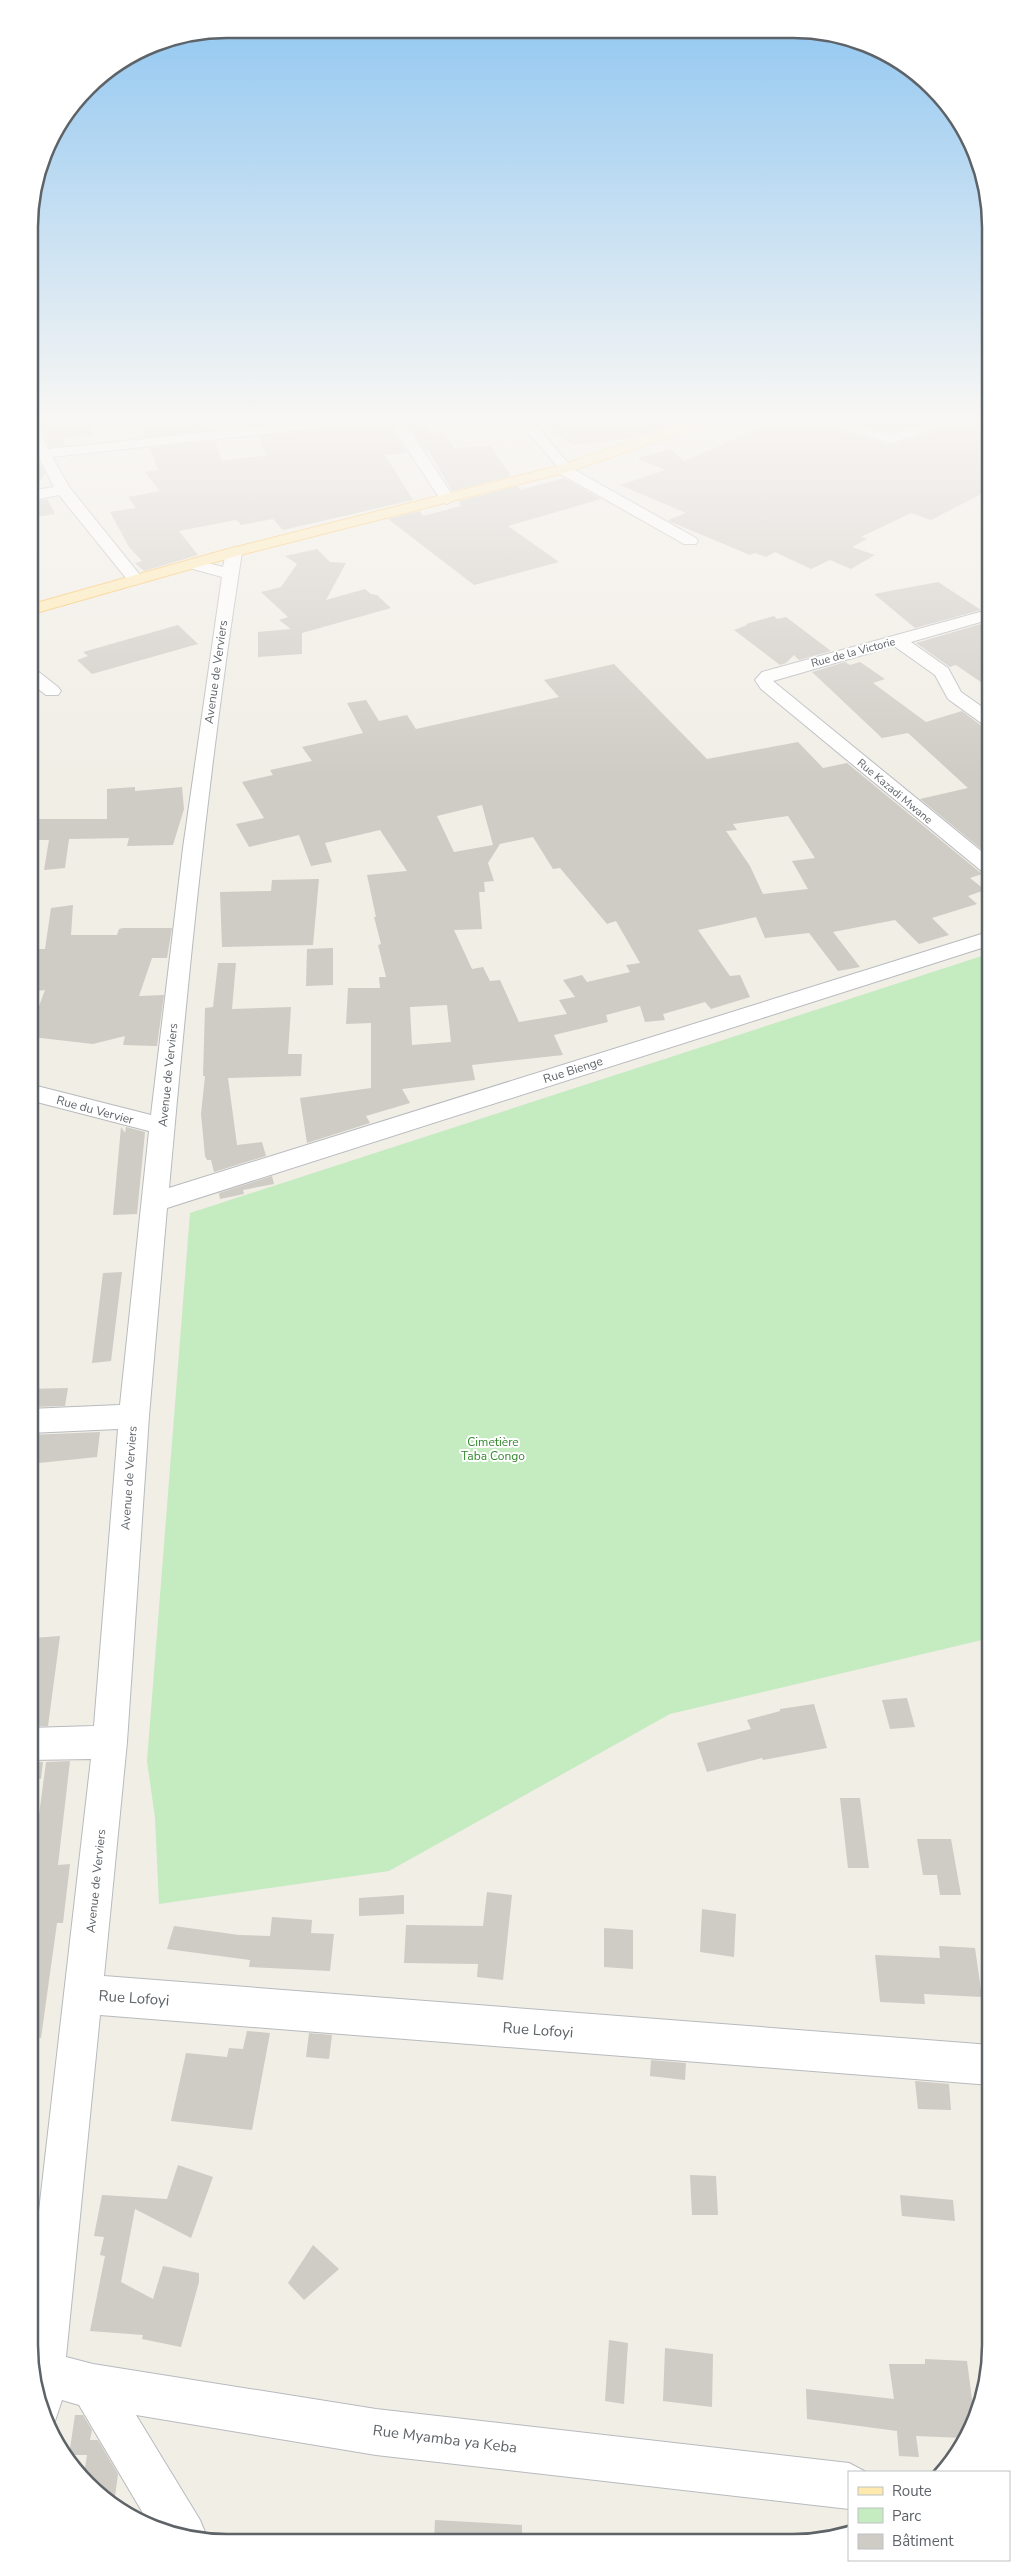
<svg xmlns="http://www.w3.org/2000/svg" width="1020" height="2571" font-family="'Nunito Sans',sans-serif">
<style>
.green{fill:#c5ebc1}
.building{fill:#cfcbc5;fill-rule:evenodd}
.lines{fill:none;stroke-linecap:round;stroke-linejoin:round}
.minor-casing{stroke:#b7babe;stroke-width:2}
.major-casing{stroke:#febc52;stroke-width:2}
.minor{fill:#fff;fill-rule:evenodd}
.major{fill:#ffe9ae;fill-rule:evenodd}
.labels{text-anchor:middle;stroke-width:4;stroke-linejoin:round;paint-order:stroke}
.far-street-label{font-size:11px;fill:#5e6368;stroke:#fff}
.street-label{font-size:12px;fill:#5e6368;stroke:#fff}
.park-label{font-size:12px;fill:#32872d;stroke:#fff}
.near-street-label{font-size:15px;fill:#5e6368;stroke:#fff}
.rim{fill:none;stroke:#5e6368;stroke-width:2.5}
</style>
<rect width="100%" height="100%" fill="#f1eee6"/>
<polygon class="green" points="991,953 991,1635 982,1640 670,1714 389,1871 159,1904 155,1818 147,1761 190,1213"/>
<g class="building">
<polygon points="40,416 86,416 93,435 64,438 65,442 63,446 49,447"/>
<polygon points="139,416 206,416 211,430 146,437"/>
<polygon points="250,416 334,416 253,425"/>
<polygon points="563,416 678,416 681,421 634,438 572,445 539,421"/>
<polygon points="788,416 811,416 814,422 890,446 936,430 938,424 930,416 991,416 991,489 931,520 911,513 861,537 867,539 852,547 875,555 851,569 830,560 811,569 775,552 766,557 755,553 750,555 671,522 668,520 686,513 620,485 665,470 637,458 671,449 684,461"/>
<polygon points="838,416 905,416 908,422 915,424 891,433"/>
<polygon points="421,421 430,434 443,433 454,448 491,446 511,476 452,491 428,450 425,451 407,423"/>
<polygon points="380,423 381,426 389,425 407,453 385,455 413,500 283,530 273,519 241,525 236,520 179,531 198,555 144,571 135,563 142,561 129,547 110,512 136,508 128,497 160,491 145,472 158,470 150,448 215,441 222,460 230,460 266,455 258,436"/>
<polygon points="29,442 45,473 38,485 39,487 29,489"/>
<polygon points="564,478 601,499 508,526 559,562 474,585 388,519 420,511 423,516 461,506 459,501 518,486 520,490"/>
<polygon points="47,499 55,514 29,518 29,503"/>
<polygon points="317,549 330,562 346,563 326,600 365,589 371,594 377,595 391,608 302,633 302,654 258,657 258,632 291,629 279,620 288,617 261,592 281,587 297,564 285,556"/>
<polygon points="938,582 981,610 915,628 874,594"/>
<polygon points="774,616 777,619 786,617 831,651 799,660 794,655 786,663 780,665 734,630 747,625 746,624"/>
<polygon points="991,621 991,689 956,665 950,667 916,643"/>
<polygon points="178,625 198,644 92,674 77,660 88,656 83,652"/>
<polygon points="845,662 850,665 860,662 885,679 873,683 926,722 962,711 983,727 991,729 991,788 981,790 991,800 991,857 920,799 968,788 908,733 882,738 812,672"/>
<path d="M614,664l93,95 91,-17 25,26 24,-5 135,111 -12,4 15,12 -17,6 9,8 -45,14 17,17 -30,9 -24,-24 -62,12 27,35 -22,4 -29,-38 -44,5 -9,-21 -58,13 32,46 10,-1 10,22 -39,12 -6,-7 -42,12 2,6 -20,2 -5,-16 -34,9 2,7 -54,13 9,20 -91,10 3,15 -73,9 8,14 -44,13 4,7 -63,20 -7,-45 71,-10v-65l-25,1 2,-36h32l-1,-11h7l-8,-32 3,-1 -7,-27h2l-9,-42 40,-4 -27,-41 -55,13 7,19 -21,4 -12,-31 -50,12 -13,-23 28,-6 -22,-36 31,-7 -3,-5 42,-9 -10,-14 61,-14 -16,-30 19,-3 13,21 28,-6 9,14 143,-32 -15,-17zM482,805l11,40 -39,7 -17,-36zM788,816l27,42 -23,3 16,28 -45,5 -13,-28 -24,-35 11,-1 -4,-6zM533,837l20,32 7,-1 47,56 9,-3 24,42 -14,2 4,7 -43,10 -5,-7 -19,5 12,17 -16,3 8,14 -48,8 -19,-42 -10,1 -7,-14 -11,2 -18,-39 28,-1 -3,-37h6l-1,-10 10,-1 -6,-18 12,-19 -5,1zM447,1005l4,37 -39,3 -2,-38z"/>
<polygon points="135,787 135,791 182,787 184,809 173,845 127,846 129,838 69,839 65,868 44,870 49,840 29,840 29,819 107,819 107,789"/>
<polygon points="319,879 313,945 222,947 220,892 271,891 272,880"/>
<polygon points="73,905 71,935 117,935 119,929 123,928 172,928 167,958 152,958 139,996 164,995 157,1046 123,1045 125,1036 93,1044 32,1037 37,1025 32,1025 45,990 29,992 29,949 45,949 51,908"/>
<polygon points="333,948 333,985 306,986 307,949"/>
<polygon points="218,963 236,963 232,1009 291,1007 288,1054 302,1054 301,1076 228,1078 237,1145 262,1142 266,1156 214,1172 211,1160 207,1160 205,1156 201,1114 205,1076 203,1076 205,1008 213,1007"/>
<polygon points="121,1127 125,1133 126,1127 145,1132 137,1214 113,1215"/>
<polygon points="272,1176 274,1184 243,1190 244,1194 220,1199 219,1193"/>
<polygon points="122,1272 111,1361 92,1363 103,1273"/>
<polygon points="68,1388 65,1406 29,1407 29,1389"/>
<polygon points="100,1432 97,1457 29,1464 29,1435"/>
<polygon points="60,1636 48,1726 29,1726 29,1662 33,1638"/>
<polygon points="907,1698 915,1727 890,1729 882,1700"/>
<polygon points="814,1704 827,1748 763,1760 762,1758 707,1772 697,1743 751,1729 747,1720 780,1711 780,1709"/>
<polygon points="70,1761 58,1865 70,1864 63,1923 57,1923 41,2038 29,2037 29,1984 34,1949 29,1950 29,1891 46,1762"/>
<polygon points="29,1762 43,1762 41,1779 29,1778"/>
<polygon points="840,1798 860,1798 869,1868 848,1868"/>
<polygon points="917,1839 951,1839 961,1895 940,1895 937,1875 923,1875"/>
<polygon points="487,1892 512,1895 503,1980 477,1977 478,1964 404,1963 406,1925 483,1926"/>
<polygon points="404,1895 404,1914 359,1916 359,1898"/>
<polygon points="702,1909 736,1914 734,1957 700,1952"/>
<polygon points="272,1917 312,1920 311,1933 334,1934 330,1971 249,1967 250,1960 167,1949 174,1926 239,1935 270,1936"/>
<polygon points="604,1928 633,1930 633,1969 604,1967"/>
<polygon points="939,1946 975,1948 982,1997 924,1994 925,2004 880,2002 875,1955 940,1958"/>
<polygon points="247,2031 270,2033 252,2130 171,2121 186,2053 227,2057 229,2048 243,2049"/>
<polygon points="309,2033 332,2035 329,2059 306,2057"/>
<polygon points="651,2060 686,2063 685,2080 650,2076"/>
<polygon points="915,2081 949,2084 951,2110 918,2109"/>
<polygon points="178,2165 213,2177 191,2238 135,2209 121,2282 153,2299 163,2266 199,2273 199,2282 181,2347 142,2339 143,2335 90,2331 105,2256 100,2255 104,2237 94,2236 102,2195 167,2199"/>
<polygon points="690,2175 716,2176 718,2215 692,2215"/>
<polygon points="900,2195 953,2200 955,2221 902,2216"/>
<polygon points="313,2245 339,2269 304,2300 288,2283"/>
<polygon points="609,2340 628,2343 624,2404 605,2401"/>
<polygon points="665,2348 713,2354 712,2407 663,2401"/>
<polygon points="925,2359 967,2361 975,2422 965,2438 916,2436 919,2457 899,2456 897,2431 807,2419 806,2389 894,2399 889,2364 925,2364"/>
<polygon points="75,2415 83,2415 92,2430 90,2440 98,2440 118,2474 114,2504 83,2480 87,2455 69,2455"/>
<polygon points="435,2520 522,2525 522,2541 434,2540"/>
</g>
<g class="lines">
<g class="minor-casing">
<g id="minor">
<polygon points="29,417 36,420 48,449 347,417 401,417 455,499 447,504 442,502 387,418 381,421 52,457 70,488 144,580 136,585 130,583 59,495 29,501 29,491 54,487 29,438"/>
<polygon points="515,417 529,417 573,469 696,538 698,541 696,544 684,544 557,472 555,469 557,466"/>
<polygon points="680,417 694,417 702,425 695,429 690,428"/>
<path d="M813,417h20l58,18 30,-11 -12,-4 -2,-3c13,0 22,-3 30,8l-2,3 -44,16 -76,-24z"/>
<path d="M234,547l8,5c-33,211 -54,424 -73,636l822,-257v14l-824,263 -18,208 -22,326 -23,234 887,69v40l-891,-70 -34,342 27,7 283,45 473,54 17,9h-17v37l-473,-54 -240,-40 64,105 7,17 -19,2 -38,-14 -71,-120 -17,-5 -7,21 -8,3 -12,-29 -6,-51v-46l62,-539 -62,1v-32l65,-2 24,-297 -89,4v-24l91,-4 29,-274 -120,-31v-16l122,31 32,-267 39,-271 -36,-10 -2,-3 8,-5 31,8 3,-15z"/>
<polygon points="991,609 991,619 911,642 948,668 961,692 991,713 991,727 984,725 948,699 935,675 894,646 773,681 991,859 991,875 984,873 761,689 755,680 762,672"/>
<polygon points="29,668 35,669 58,687 61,691 58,695 46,695 29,682"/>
</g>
</g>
<g class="major-casing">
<polygon id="major" points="702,417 721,417 719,420 571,471 240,555 29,615 29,605 228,549 561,465"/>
</g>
<use href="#minor" class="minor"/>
<use href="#major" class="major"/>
</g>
<linearGradient id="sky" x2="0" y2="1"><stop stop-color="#8fc6f1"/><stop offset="0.54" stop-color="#f9f7f4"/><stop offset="1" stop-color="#f9f7f4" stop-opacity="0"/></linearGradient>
<rect width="1020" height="776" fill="url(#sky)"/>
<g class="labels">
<g class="far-street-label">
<text transform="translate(853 652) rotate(-15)" y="4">Rue de la Victorie</text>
<text transform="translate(895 791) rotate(40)" y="4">Rue Kazadi Mwane</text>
</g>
<g class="street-label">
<text transform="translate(216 672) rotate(-82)" y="4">Avenue de Verviers</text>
<text transform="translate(573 1070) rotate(-18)" y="4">Rue Bienge</text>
<text transform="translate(168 1075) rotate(-84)" y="4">Avenue de Verviers</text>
<text transform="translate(95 1110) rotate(15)" y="4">Rue du Vervier</text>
<text transform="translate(129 1478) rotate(-86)" y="4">Avenue de Verviers</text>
<text transform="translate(96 1881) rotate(-84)" y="4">Avenue de Verviers</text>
</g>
<g class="park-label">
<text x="493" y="1446">Cimetière<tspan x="493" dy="14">Taba Congo</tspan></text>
</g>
<g class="near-street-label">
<text transform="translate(134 1998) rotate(4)" y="5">Rue Lofoyi</text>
<text transform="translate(538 2030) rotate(4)" y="5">Rue Lofoyi</text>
<text transform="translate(445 2439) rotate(7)" y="5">Rue Myamba ya Keba</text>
</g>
</g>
<path d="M0 0H1020V2571H0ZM227 38H793A189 189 0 0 1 982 227V2345A189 189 0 0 1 793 2534H227A189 189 0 0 1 38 2345V227A189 189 0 0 1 227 38Z" fill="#fff" fill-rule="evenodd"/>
<path class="rim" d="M227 38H793A189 189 0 0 1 982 227V2345A189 189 0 0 1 793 2534H227A189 189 0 0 1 38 2345V227A189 189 0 0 1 227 38Z"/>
<rect x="848" y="2471" width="162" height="90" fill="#ffffff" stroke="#bfc1c3"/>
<rect x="858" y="2487" width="25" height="8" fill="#ffe9ae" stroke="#bfc1c3"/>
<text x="892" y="2496" font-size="15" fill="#5e6368">Route</text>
<rect x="858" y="2508" width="25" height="15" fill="#c5ebc1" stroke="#bfc1c3"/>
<text x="892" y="2521" font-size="15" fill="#5e6368">Parc</text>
<rect x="858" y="2534" width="25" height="15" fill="#cfcbc5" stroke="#bfc1c3"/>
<text x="892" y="2546" font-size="15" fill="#5e6368">Bâtiment</text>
</svg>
